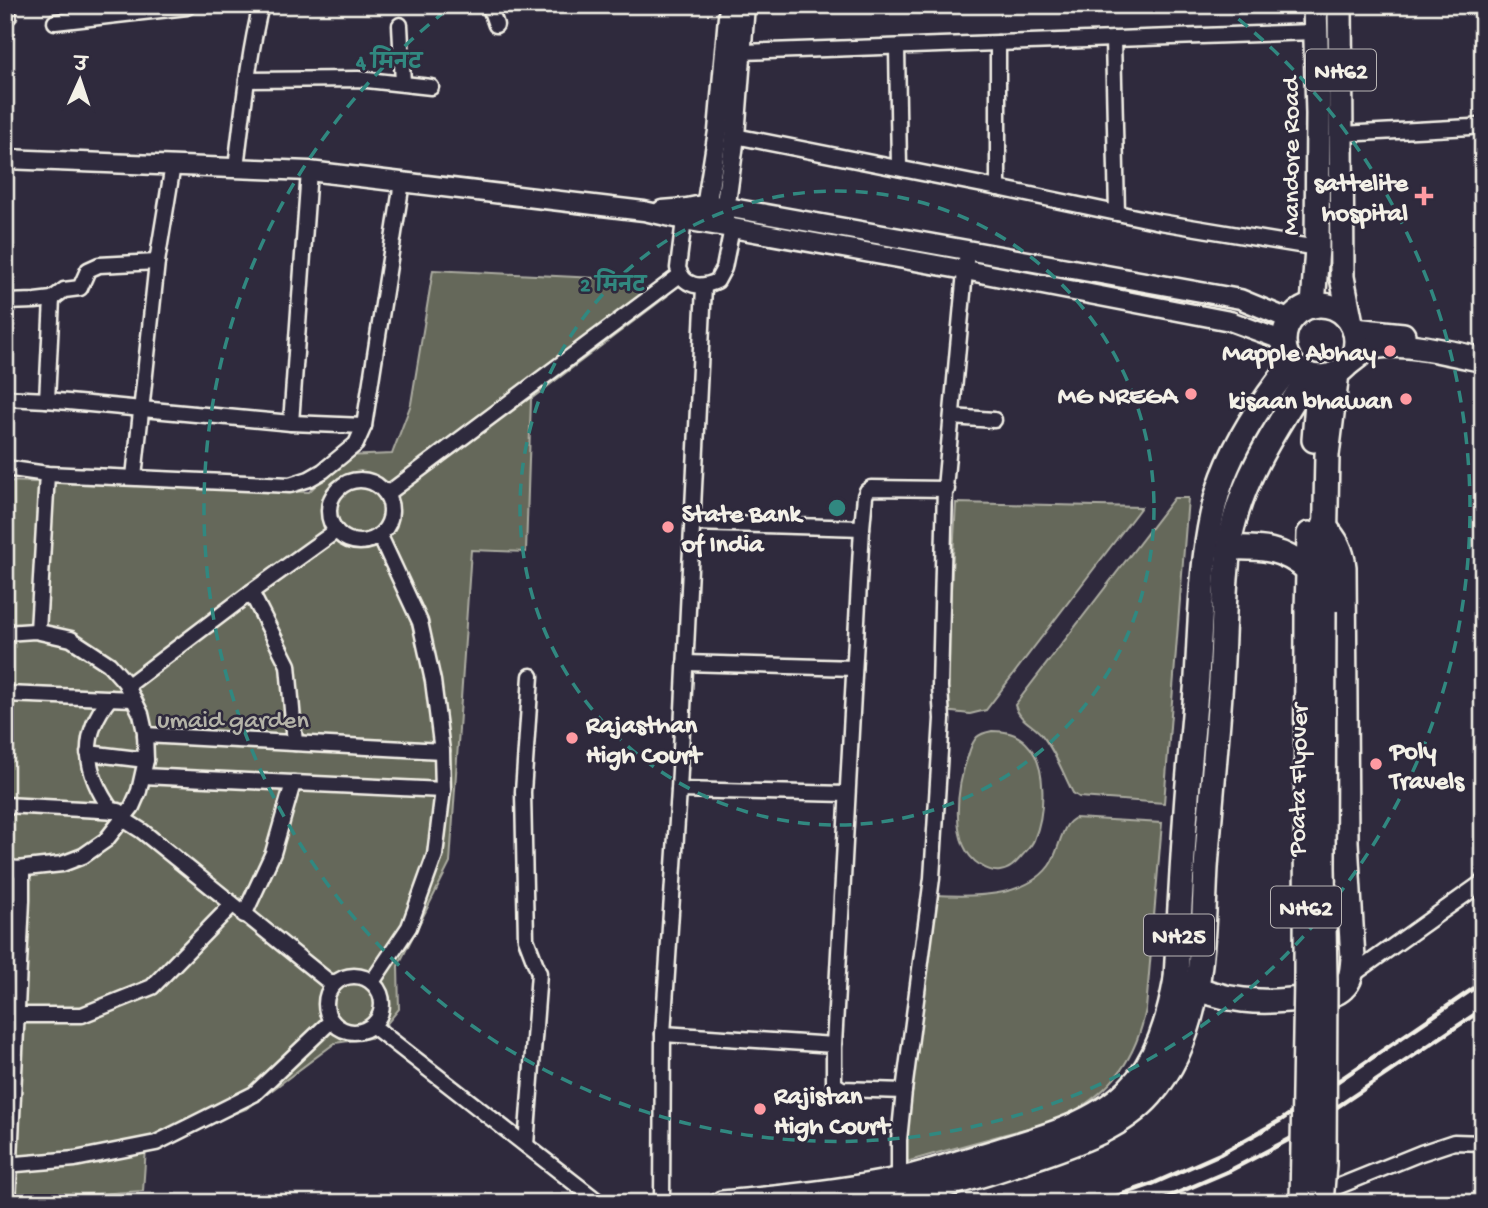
<svg xmlns="http://www.w3.org/2000/svg" width="1488" height="1208" font-family="'Gochi Hand','Playpen Sans Deva',sans-serif">
<style>
.green{fill:#65685a;stroke:#acaca1;stroke-width:2}
.lines{fill:none;stroke-linecap:round;stroke-linejoin:round}
.minor-casing{stroke:#f4f1e8;stroke-width:19}
.tertiary-casing{stroke:#f4f1e8;stroke-width:23}
.primary-casing{stroke:#f4f1e8;stroke-width:28}
.trunk-casing{stroke:#f4f1e8;stroke-width:28}
.minor{stroke:#2f2a3d;stroke-width:14}
.tertiary{stroke:#2f2a3d;stroke-width:18}
.primary{stroke:#2f2a3d;stroke-width:23}
.trunk{stroke:#2f2a3d;stroke-width:23}
.rail{stroke:#f4f1e8;stroke-width:4.5}
.trunk-bridge-casing{stroke:#f4f1e8;stroke-width:28;stroke-linecap:butt}
.trunk-bridge{stroke:#2f2a3d;stroke-width:23}
.ring{fill:none;stroke:#318880;stroke-width:3.5;stroke-dasharray:12 9}
.poi-dot{fill:#ff9aa2;stroke:#2f2a3d;stroke-width:2.5}
.labels{text-anchor:middle;stroke-width:5;stroke-linejoin:round;paint-order:stroke}
.shield{fill:#2f2a3d;stroke:#b9b5b5;stroke-width:2}
.shield-label{font-size:24px;font-weight:bold;fill:#f4f1e8}
.street-label{font-size:26px;fill:#f4f1e8;stroke:#2f2a3d}
.poi-label{font-size:26px;font-weight:bold;fill:#f4f1e8;stroke:#2f2a3d;text-anchor:end}
.park-label{font-size:26px;fill:#b4b3a8;stroke:#2f2a3d}
.centre{fill:#318880;stroke:#2f2a3d;stroke-width:3.5}
.ring-label{font-size:21px;text-anchor:middle;font-weight:bold;fill:#318880;stroke:#2f2a3d;stroke-width:5;stroke-linejoin:round;paint-order:stroke}
</style>
<rect width="100%" height="100%" fill="#2f2a3d"/>
<filter id="ink" filterUnits="userSpaceOnUse"><feTurbulence type="fractalNoise" baseFrequency=".0143" numOctaves="2"/><feDisplacementMap in="SourceGraphic" scale="14" xChannelSelector="R" yChannelSelector="G"/><feConvolveMatrix kernelMatrix="1 2 1 2 8 2 1 2 1" color-interpolation-filters="sRGB"/></filter>
<g filter="url(#ink)">
<g class="green">
<polygon points="433,270 617,279 667,296 531,399 526,552 471,550 450,863 398,966 399,1009 376,1037 335,1043 248,1108 146,1148 143,1191 5,1200 5,481 309,492 345,456 392,454 411,404"/>
<path d="M1174,498h14l-24,305 -85,-6 -6,-4c-10,-20 -18,-42 -32,-59 -9,-10 -23,-15 -26,-29z"/>
<polygon points="956,503 1141,507 986,710 970,714 944,711"/>
<path d="M992,731c13,0 24,2 34,12 22,21 19,71 8,97 -3,7 -8,11 -13,17 -6,7 -12,13 -21,14 -7,1 -14,-2 -20,-6 -32,-20 -23,-79 -12,-109 2,-7 4,-14 9,-19 4,-4 10,-5 15,-6z"/>
<path d="M1075,818l87,5 -16,186c-10,49 -33,81 -77,105 -21,10 -45,15 -67,21 -33,9 -66,18 -99,28l32,-268c36,2 90,3 114,-29 9,-12 10,-29 18,-41 2,-3 5,-5 8,-7z"/>
</g>
<g class="lines">
<g class="minor-casing">
<g id="minor">
<polyline points="489,5 496,25"/>
<polyline points="5,15 9,16"/>
<polyline points="55,22 187,7 187,5"/>
<polyline points="400,25 403,83"/>
<polyline points="1113,39 1117,213"/>
<polyline points="998,43 998,188"/>
<polyline points="897,47 899,168"/>
<polyline points="743,52 1314,32"/>
<polyline points="247,80 358,79 431,87"/>
<polyline points="1342,134 1471,127 1483,125"/>
<polyline points="735,136 998,188 1160,222 1317,248"/>
<path d="M236,167c7,-54 12,-109 25,-162"/>
<path d="M684,220l-6,48c6,19 22,21 39,13l7,-13 8,-40"/>
<polyline points="5,302 35,301 52,299 64,290 80,288 88,270 99,265 157,262"/>
<polyline points="5,398 47,400 291,423 364,426"/>
<polyline points="47,400 52,299"/>
<polyline points="952,417 994,420"/>
<polyline points="291,423 309,171"/>
<polyline points="5,468 47,474 290,485 309,479 323,471 356,444 364,426 402,182"/>
<polyline points="134,477 157,262 173,165"/>
<circle cx="360" cy="511" r="31"/>
<polyline points="387,494 680,275"/>
<polyline points="693,523 862,528"/>
<polyline points="251,592 288,665 295,743"/>
<polyline points="38,631 47,474"/>
<polyline points="5,633 35,631 71,639 109,664 125,682 141,714 145,732 146,760 139,791 132,807 106,840 83,856 62,864 17,869 5,867"/>
<polyline points="685,663 854,668"/>
<polyline points="127,686 251,592 336,531"/>
<polyline points="5,694 133,699"/>
<path d="M110,698c-31,38 -26,74 2,113"/>
<polyline points="145,735 442,751"/>
<polyline points="88,753 146,760"/>
<polyline points="143,776 443,790"/>
<polyline points="679,790 847,794"/>
<polyline points="5,805 119,811"/>
<polyline points="123,819 142,831 333,985"/>
<polyline points="244,915 273,853 293,783"/>
<circle cx="354" cy="1004" r="28"/>
<polyline points="1351,976 1483,882"/>
<polyline points="372,982 409,927 435,855 443,790 442,751 433,681 420,622 380,536"/>
<polyline points="5,1015 82,1015 152,987 232,905"/>
<polyline points="373,1026 600,1203"/>
<polyline points="663,1034 834,1045"/>
<polyline points="904,1091 842,1089 834,1084 834,1045 862,528 865,496 867,491 871,488 947,489"/>
<polyline points="526,1145 539,973 526,939 523,792 531,676"/>
<polyline points="5,1165 75,1159 156,1143 254,1094 331,1021"/>
<polyline points="899,1179 899,1140 904,1091 932,878 942,719 940,687 945,488 967,250"/>
<polyline points="1317,1195 1421,1153 1454,1142 1483,1143"/>
<polyline points="8,1203 22,900 22,869"/>
<polyline points="662,1203 663,1034 679,790 704,287"/>
</g>
</g>
<g class="tertiary-casing">
<g id="tertiary">
<polyline points="5,159 309,171 644,211 684,220 732,228 965,270 1230,321 1284,341"/>
<polyline points="662,210 687,208 707,204 726,207 1240,299 1291,320"/>
<polyline points="705,214 718,131 729,5"/>
<polyline points="724,218 735,136 745,5"/>
</g>
</g>
<g class="primary-casing">
<g id="primary">
<polyline points="1354,330 1403,335"/>
<path d="M1349,363c6,-4 12,-10 18,-13 24,-13 88,4 116,10"/>
<path d="M722,1203c59,-5 118,-11 175,-23 32,-7 65,-19 97,-28 46,-14 99,-27 134,-62 29,-28 41,-72 48,-111 3,-56 6,-113 10,-169 3,-45 8,-89 11,-133 4,-62 4,-142 26,-200 15,-39 42,-80 69,-113"/>
<path d="M873,1203c55,-12 110,-27 163,-46 40,-14 86,-29 115,-62 53,-61 51,-151 55,-227 4,-58 10,-116 14,-174 3,-39 3,-77 6,-116 2,-18 2,-35 7,-52 13,-55 47,-103 76,-151"/>
</g>
</g>
<g class="trunk-casing">
<g id="trunk">
<polyline points="1340,5 1342,277 1351,323"/>
<circle cx="1320" cy="341" r="36"/>
<polyline points="1313,306 1317,248 1318,114 1315,5"/>
<polyline points="1314,440 1319,377"/>
<path d="M1229,548c33,-1 53,0 79,22"/>
<polyline points="1307,611 1309,534"/>
<polyline points="1324,611 1327,455 1337,373"/>
<path d="M1176,979c47,24 86,26 137,18 11,-1 22,-1 30,-9 9,-8 9,-19 10,-30l-7,-116 -2,-275c-2,-17 -8,-28 -20,-41"/>
</g>
</g>
<use href="#minor" class="minor"/>
<use href="#tertiary" class="tertiary"/>
<use href="#primary" class="primary"/>
<use href="#trunk" class="trunk"/>
<g class="rail">
<polyline points="1097,1203 1152,1184 1220,1154 1281,1120 1483,982"/>
<polyline points="1154,1203 1229,1171 1288,1140 1483,1009"/>
</g>
<g class="trunk-bridge-casing">
<g id="trunk-bridge">
<polyline points="1302,1203 1306,978 1307,611"/>
<polyline points="1321,1203 1324,1165 1325,980 1323,867 1324,611"/>
</g>
</g>
<use href="#trunk-bridge" class="trunk-bridge"/>
</g>
</g>
<g class="ring">
<circle cx="837" cy="508" r="317"/>
<path d="M1222 6A633 633 0 1 1 452 6"/>
</g>
<g class="poi-dot">
<path d="M1420.5 185.5h7v7h7v7h-7v7h-7v-7h-7v-7h7z"/>
<circle cx="1390" cy="351" r="7"/>
<circle cx="1191" cy="394" r="7"/>
<circle cx="1406" cy="399" r="7"/>
<circle cx="668" cy="527" r="7"/>
<circle cx="572" cy="738" r="7"/>
<circle cx="1376" cy="764" r="7"/>
<circle cx="760" cy="1109" r="7"/>
</g>
<g class="labels">
<g class="shield">
<rect x="1306" y="49.5" width="70" height="41" rx="5"/>
<rect x="1271" y="886.5" width="70" height="41" rx="5"/>
<rect x="1144" y="914.5" width="70" height="41" rx="5"/>
</g>
<g class="shield-label">
<text x="1341" y="78">NH62</text>
<text x="1306" y="915">NH62</text>
<text x="1179" y="943">NH25</text>
</g>
<g class="street-label">
<text transform="translate(1289 156) rotate(-90)" y="9">Mandore Road</text>
<text transform="translate(1296 780) rotate(-89)" y="9">Poata Flyover</text>
</g>
<g class="poi-label">
<text x="1408" y="190">sattelite<tspan x="1408" dy="30">hospital</tspan></text>
<text x="1376" y="360">Mapple Abhay</text>
<text x="1177" y="403">MG NREGA</text>
<text x="1392" y="408">kisaan bhawan</text>
<text x="682" y="521" text-anchor="start">State Bank<tspan x="682" dy="30">of India</tspan></text>
<text x="586" y="732" text-anchor="start">Rajasthan<tspan x="586" dy="30">High Court</tspan></text>
<text x="1390" y="758" text-anchor="start">Poly<tspan x="1390" dy="30">Travels</tspan></text>
<text x="774" y="1103" text-anchor="start">Rajistan<tspan x="774" dy="30">High Court</tspan></text>
</g>
<g class="park-label">
<text x="233" y="727">umaid garden</text>
</g>
</g>
<circle cx="837" cy="508" r="10" class="centre"/>
<g class="ring-label">
<text x="389" y="68">4 मिनट</text>
<text x="613" y="291">2 मिनट</text>
</g>
<rect width="1488" height="1208" fill="none" stroke="#2f2a3d" stroke-width="28"/>
<rect x="14" y="14" width="1460" height="1180" fill="none" stroke="#f4f1e8" stroke-width="2.5" filter="url(#ink)"/>
<g transform="translate(80 80) rotate(3)" stroke="#2f2a3d" stroke-width="5" paint-order="stroke">
<path d="M0-5L12 26L0 18L-12 26Z" fill="#f4f1e8"/>
<text y="-10" font-size="19" font-weight="bold" text-anchor="middle" fill="#f4f1e8">उ</text>
</g>
</svg>
